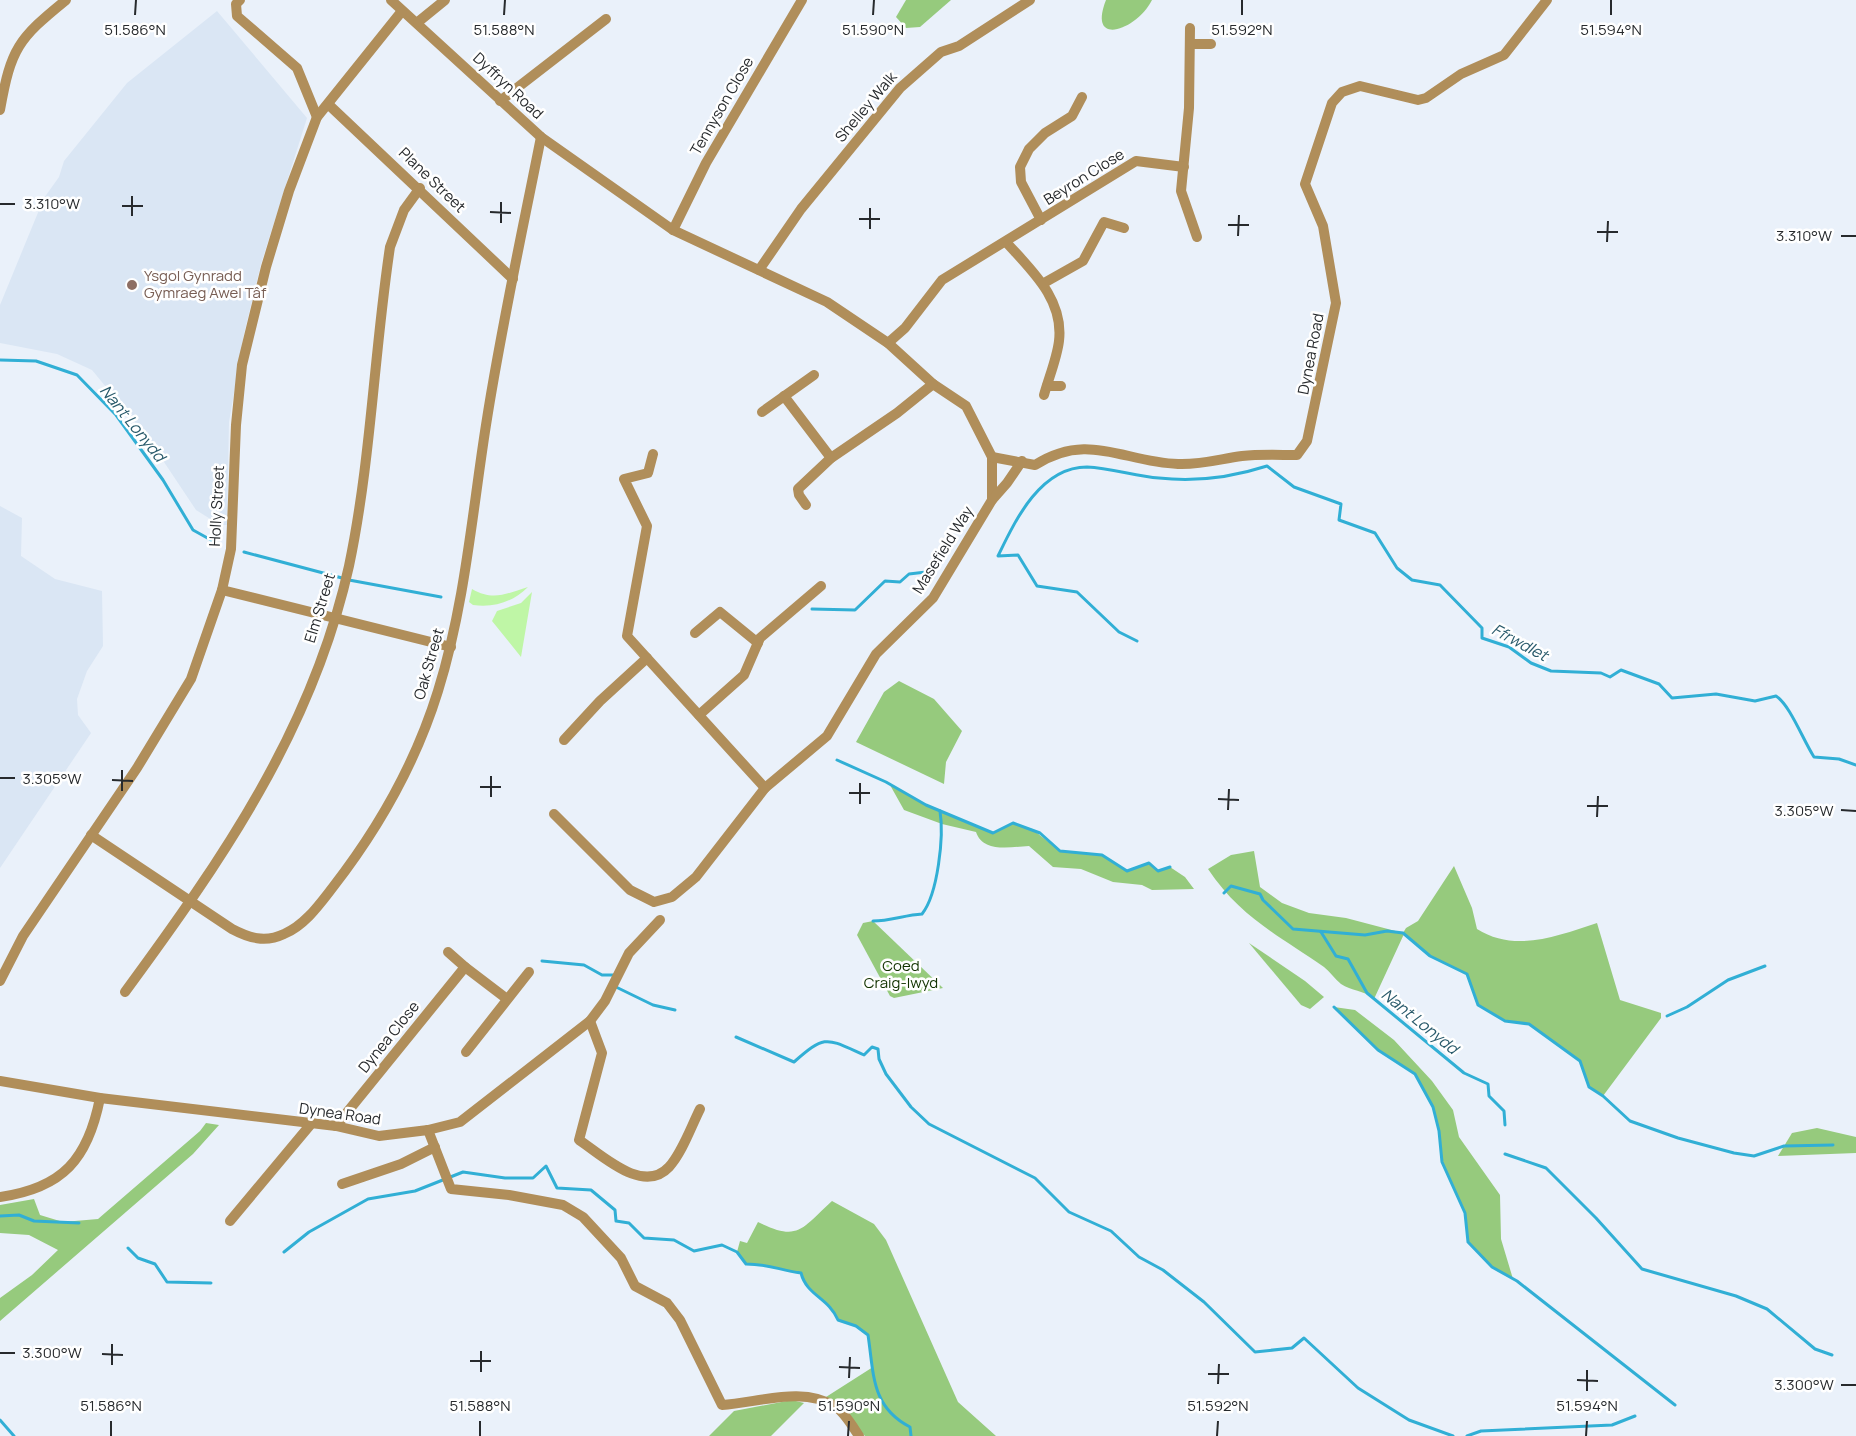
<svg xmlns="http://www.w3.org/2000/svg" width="1856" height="1436" font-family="Manrope,sans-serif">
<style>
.built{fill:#dae6f4}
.green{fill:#bff6a6}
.forest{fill:#96ca7d}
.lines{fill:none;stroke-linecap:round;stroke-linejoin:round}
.stream{stroke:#31afd5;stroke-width:3}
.minor{stroke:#b08e5a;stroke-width:10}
.ticks{fill:none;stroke:#272a2d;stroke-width:2}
.education-dot{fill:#8d6e63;stroke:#fff;stroke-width:2}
.labels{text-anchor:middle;stroke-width:5;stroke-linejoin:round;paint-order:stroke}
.street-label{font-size:15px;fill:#272a2d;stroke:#fff}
.education-label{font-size:15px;fill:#785e54;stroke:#fff;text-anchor:start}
.park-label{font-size:15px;fill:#123300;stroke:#fff}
.water-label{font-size:16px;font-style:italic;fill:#295a6b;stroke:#fff}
.ticks-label{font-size:15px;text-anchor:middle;fill:#272a2d;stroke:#fff;stroke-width:5;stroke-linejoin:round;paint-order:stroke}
</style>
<rect width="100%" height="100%" fill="#eaf1fa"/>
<g class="built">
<polygon points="217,11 307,118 261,264 244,334 229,422 227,525 220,525 196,510 148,438 92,370 57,354 0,343 0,305 44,198 59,177 64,161 127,83"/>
<polygon points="0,506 22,518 21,556 55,579 102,591 103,646 87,671 77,699 78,715 91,733 0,868"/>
</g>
<g class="green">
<path d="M528,587c-15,15 -34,21 -55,18l-4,-3 3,-13c21,12 34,5 56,-2z"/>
<polygon points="532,592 521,657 492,621 497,611 521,603"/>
</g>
<g class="forest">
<polygon points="906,0 951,0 920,27 906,28 896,17"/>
<path d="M1106,0h46c-15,30 -65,48 -46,0z"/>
<polygon points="899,681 934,699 962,731 946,762 944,784 856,742 884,692"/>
<path d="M890,785l36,20 66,28 21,-10 19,6 28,22 42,4 25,16 22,-8 9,8 12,-4 15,10 9,12 -42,1 -10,-5 -29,-3 -32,-13 -28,-2 -24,-21c-19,1 -46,7 -53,-14l-34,-8 -38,-14z"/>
<path d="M1254,851l6,36 22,16 27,10 37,5 57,15 3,-5 12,-7 36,-55 18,42 5,21c38,24 80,7 120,-6l23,77 41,13v5l-58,78 -14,-9 -9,-26 -51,-37 -24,-3 -27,-16 -11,-31 -37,-18 -26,-22 -30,65c-10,-9 -23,-8 -33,-15 -6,-5 -11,-12 -17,-17 -46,-32 -84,-50 -116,-98l23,-14z"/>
<polygon points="873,921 943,988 894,998 890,996 857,935 863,923"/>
<polygon points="1249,943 1305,981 1324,997 1310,1009 1301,1005"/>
<polygon points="1334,1007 1355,1010 1394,1040 1432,1081 1453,1110 1459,1137 1500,1195 1501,1239 1513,1279 1492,1267 1468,1242 1465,1213 1442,1162 1439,1131 1433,1107 1415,1074 1378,1050"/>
<polygon points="206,1123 219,1125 193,1154 0,1321 0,1298 32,1275 58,1250 29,1235 0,1233 0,1205 34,1199 40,1215 63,1222 98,1219 200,1131"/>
<polygon points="1817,1128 1856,1137 1856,1153 1778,1156 1792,1133"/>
<path d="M832,1201l42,23 12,16 72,162 38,34h-131l-39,-39 47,-30 -5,-32 -12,-9 -18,-6c-10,-23 -31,-24 -37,-47 -21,-3 -33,-9 -55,-9l-9,-12 3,-11 7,2 11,-21c41,20 43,7 74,-21z"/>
<polygon points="792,1400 804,1403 771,1436 709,1436 734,1411"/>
</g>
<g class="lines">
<g class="stream">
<polyline points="0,360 36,361 77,375 116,415 163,480 193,530 220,545"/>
<polyline points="244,552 342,578"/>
<polyline points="349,580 441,597"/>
<polyline points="812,609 855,610 885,581 900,582 909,574 926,572"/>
<path d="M1137,641l-18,-9 -42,-40 -40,-6 -19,-31 -20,1c17,-35 42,-89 89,-89 24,1 48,9 72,11 36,4 74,-1 108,-12l27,21 47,17 -2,16 36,13 22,35 15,12 28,5 42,43v10l27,9 22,16 20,8 50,2 9,4 11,-7 38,14 13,14 44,-4 39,7 21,-5c14,9 27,44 38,61l25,2 17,6"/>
<polyline points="837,760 886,782 926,805 993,833 1013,823 1040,833 1060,851 1102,855 1127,871 1149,863 1158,871 1170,867"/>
<polyline points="1224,893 1231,886 1260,894 1263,900 1293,929 1365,935 1387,931 1403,933 1430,956 1467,974 1478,1005 1505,1021 1529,1024 1580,1061 1589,1087 1603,1096 1630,1121 1678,1138 1734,1153 1754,1156 1784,1146 1833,1145"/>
<path d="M873,921c17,0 32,-6 49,-7 16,-20 22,-78 18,-103"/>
<polyline points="1321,932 1336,956 1348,959 1367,993 1464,1073 1488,1084 1489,1096 1504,1111 1505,1125"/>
<polyline points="542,961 584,965 602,975 614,975"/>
<polyline points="616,987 653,1005 675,1010"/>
<polyline points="1334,1007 1378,1050 1415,1074 1433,1107 1439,1131 1442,1162 1465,1213 1468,1242 1492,1267 1517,1281 1675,1405"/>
<polyline points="1667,1016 1687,1007 1728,980 1765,966"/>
<path d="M736,1037l58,25c32,-28 32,-24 70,-7l8,-8 6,2 1,10 7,15 25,33 18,17 106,54 34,34 42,19 28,26 24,13 41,32 51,50 37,-4 12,-10 54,50 51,32 44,16"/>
<polyline points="1505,1154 1546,1168 1596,1218 1642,1269 1736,1296 1767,1309 1815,1349 1832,1355"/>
<polyline points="0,1216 19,1215 34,1221 79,1223"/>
<polyline points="128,1248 138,1258 155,1264 167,1282 211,1283"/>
<path d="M284,1252l25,-20 59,-33 47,-8 48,-19 42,6h28l13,-12 11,22 34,2 24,20 1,11 13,2 15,15 30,2 20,11 28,-6 15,7 9,12c23,0 33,6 55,9 6,23 27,24 37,47l18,6 12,9c6,39 3,72 42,92l1,9"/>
<polyline points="0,1420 14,1436"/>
<polyline points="1467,1436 1481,1431 1612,1425 1635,1416"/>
</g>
<g class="minor">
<polyline points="240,0 236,4 237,16 297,68 317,117"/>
<polyline points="391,0 541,137 673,230 827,302 888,343 933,384 966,406 992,457 992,500 933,598 876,654 827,736 765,788 696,877 672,897 654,902 630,890 554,814"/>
<polyline points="418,22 445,0"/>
<polyline points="1190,28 1189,108 1181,191 1197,237"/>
<polyline points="1191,44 1211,44"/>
<polyline points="500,101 606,19"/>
<polyline points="329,105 513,279"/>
<path d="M0,110c11,-62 18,-71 66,-110"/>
<polyline points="1041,220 1021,182 1020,167 1029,149 1045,133 1072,116 1082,97"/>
<polyline points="673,230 706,163 802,0"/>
<path d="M1006,242c25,28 58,57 53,99 -2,17 -10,36 -15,54"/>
<polyline points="759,270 801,209 900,88 941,52 959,46 1030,0"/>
<polyline points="1044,283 1083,261 1104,222 1124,228"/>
<polyline points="888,343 905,328 942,280 1136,161 1184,167"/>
<polyline points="1047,386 1061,386"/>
<polyline points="784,396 831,458"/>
<polyline points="762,412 814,375"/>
<polyline points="653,454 648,473 624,479 647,526 627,636 765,788"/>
<path d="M992,457l43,8c53,-34 88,-3 143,-1 23,1 42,-5 64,-8 18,-2 37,-1 55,-1l10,-14 29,-138 -13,-77 -18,-42 27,-81 10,-11 18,-6 58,14 8,-2 35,-24 43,-19 43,-55"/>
<polyline points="992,500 1007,483 1022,461"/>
<polyline points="806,505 799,495 798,489 831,458 897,413 933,384"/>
<polyline points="222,590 451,647"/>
<polyline points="695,633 720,612 758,643"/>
<polyline points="699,715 744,675 760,638 821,586"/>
<polyline points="564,740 600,701 647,658"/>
<path d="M91,835l141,94c17,9 33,14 52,5 21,-9 35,-29 49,-47 45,-58 83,-125 105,-196 27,-87 34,-177 48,-266 15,-97 36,-192 55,-288"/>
<polyline points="448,952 465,967"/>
<polyline points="0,981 23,936 137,768 191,679 222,590 231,549 236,425 242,365 266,267 289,191 317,117 402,11"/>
<path d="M125,992c97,-132 188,-263 224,-426 22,-105 25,-213 41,-319l14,-37 16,-22"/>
<path d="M590,1021l12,32 -23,87c23,15 64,55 90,27 13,-14 22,-40 31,-58"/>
<polyline points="466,1052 529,972"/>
<polyline points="0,1081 100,1098 336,1126 379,1136 428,1130 460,1122 590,1021 605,1001 629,953 660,920"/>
<polyline points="336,1126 465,967 507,999"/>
<path d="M428,1130l23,59 58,6 54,10 20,12 38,41 14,28 32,17 13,17 42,85c36,-2 81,-20 114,2 9,6 17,20 23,29"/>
<polyline points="342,1184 401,1164 435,1147"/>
<path d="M0,1197c63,-9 88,-38 100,-99"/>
<polyline points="230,1221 311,1124"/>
</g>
</g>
<path class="ticks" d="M135,15l1,-15M504,15l1,-15M873,15l1,-15M1242,15v-15M1611,15v-15M0,204h15M122,206h21M490,212l21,1M132,216v-20M859,219h21M501,223v-21M1228,225h21M870,229v-21M1597,232h21M1238,236l1,-21M1841,236h15M1607,242l1,-21M0,778h15M112,780l21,1M480,787h21M122,791v-21M849,793h21M491,797v-21M1218,799l21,1M860,804v-21M1587,806h21M1228,810l1,-21M1841,810l15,1M1597,817l1,-21M0,1353h15M102,1354l21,1M470,1361h21M112,1365v-21M839,1367l21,1M481,1372v-21M1208,1374h21M849,1378l1,-21M1577,1380l21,1M1218,1384l1,-20M1841,1385h15M1587,1391v-21M111,1436v-15M480,1436v-15M848,1436l1,-15M1217,1436l1,-15M1586,1436l1,-15"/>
<circle class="education-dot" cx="132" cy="285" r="6"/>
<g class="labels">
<g class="street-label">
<text transform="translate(508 86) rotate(43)" y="5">Dyffryn Road</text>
<text transform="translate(722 106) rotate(-60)" y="5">Tennyson Close</text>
<text transform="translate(866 107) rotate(-50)" y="5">Shelley Walk</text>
<text transform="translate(1084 177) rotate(-32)" y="5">Beyron Close</text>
<text transform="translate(432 180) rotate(44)" y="5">Plane Street</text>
<text transform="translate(1311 354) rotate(-79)" y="5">Dynea Road</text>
<text transform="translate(217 506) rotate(-87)" y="5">Holly Street</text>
<text transform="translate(943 550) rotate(-58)" y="5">Masefield Way</text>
<text transform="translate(320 608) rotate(-73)" y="5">Elm Street</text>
<text transform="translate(429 664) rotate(-74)" y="5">Oak Street</text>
<text transform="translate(389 1037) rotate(-51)" y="5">Dynea Close</text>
<text transform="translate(340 1114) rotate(8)" y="5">Dynea Road</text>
</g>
<g class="education-label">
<text x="144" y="281">Ysgol Gynradd<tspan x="144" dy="17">Gymraeg Awel Tâf</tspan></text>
</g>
<g class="park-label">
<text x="901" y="971">Coed<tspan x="901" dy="17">Craig-lwyd</tspan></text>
</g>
<g class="water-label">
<text transform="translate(133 423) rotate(51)" y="6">Nant Lonydd</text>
<text transform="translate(1520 642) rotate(28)" y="6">Ffrwdlet</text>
<text transform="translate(1420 1021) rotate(39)" y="6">Nant Lonydd</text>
</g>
</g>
<g class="ticks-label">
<text x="135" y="35">51.586°N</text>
<text x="504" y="35">51.588°N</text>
<text x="873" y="35">51.590°N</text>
<text x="1242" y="35">51.592°N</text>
<text x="1611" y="35">51.594°N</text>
<text x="52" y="209">3.310°W</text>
<text x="1804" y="241">3.310°W</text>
<text x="52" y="784">3.305°W</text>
<text x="1804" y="816">3.305°W</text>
<text x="52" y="1358">3.300°W</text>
<text x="1804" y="1390">3.300°W</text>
<text x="111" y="1411">51.586°N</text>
<text x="480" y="1411">51.588°N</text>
<text x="849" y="1411">51.590°N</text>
<text x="1218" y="1411">51.592°N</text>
<text x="1587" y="1411">51.594°N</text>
</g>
</svg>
